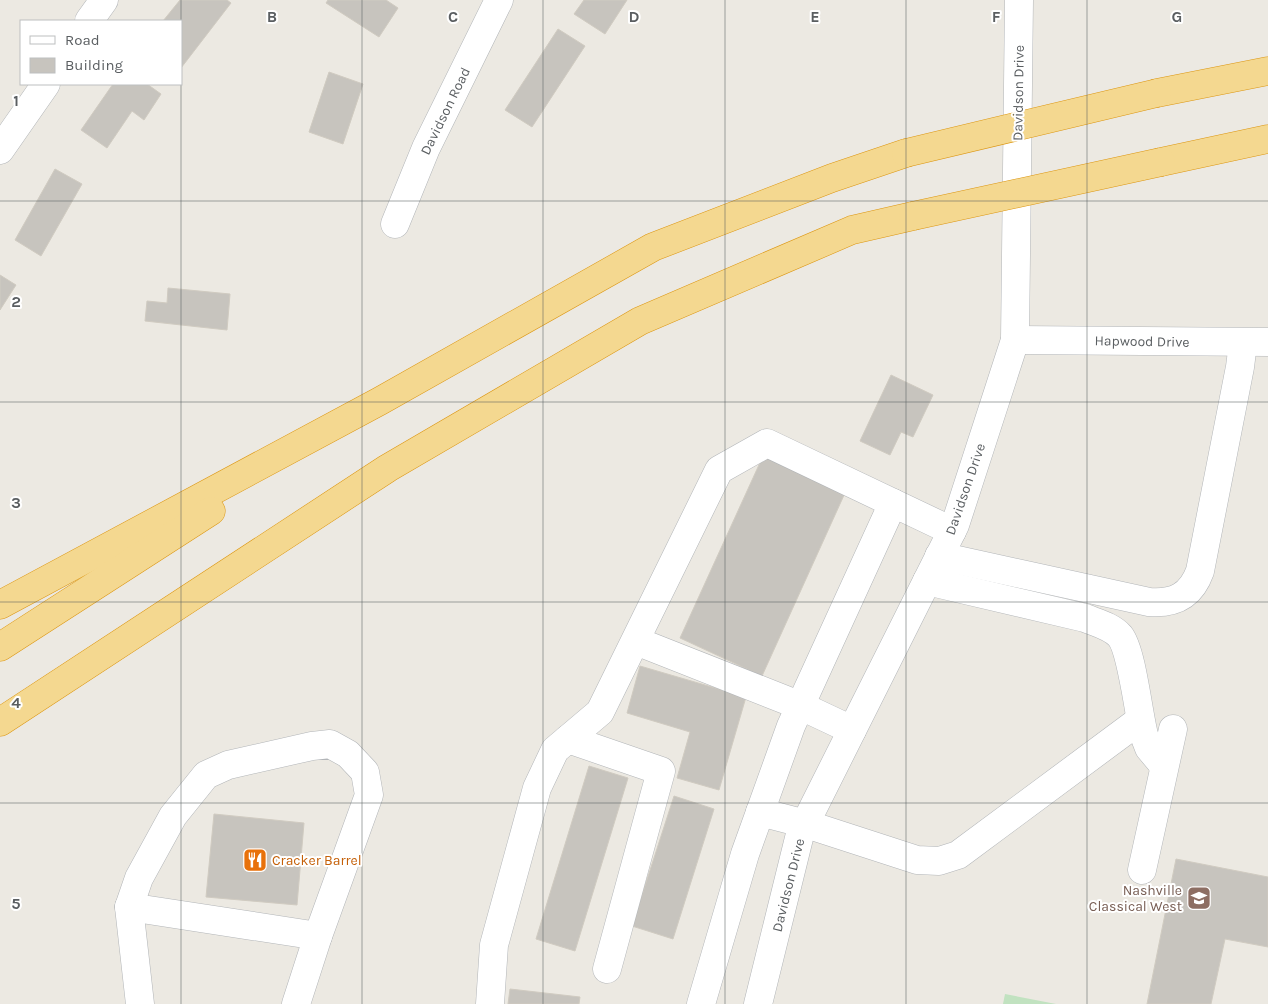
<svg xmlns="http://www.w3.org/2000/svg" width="1268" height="1004" font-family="Karla,sans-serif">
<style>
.green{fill:#c1e2c0}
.building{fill:#c7c4be;stroke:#d0cbc1}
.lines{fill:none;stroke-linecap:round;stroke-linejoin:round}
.minor-casing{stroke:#b2b5b8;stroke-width:29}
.highway-casing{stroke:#dc9611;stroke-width:29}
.minor{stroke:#fff;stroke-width:28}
.highway{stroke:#f4d890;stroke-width:28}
.highway-bridge-casing{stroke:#dc9611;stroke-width:29;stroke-linecap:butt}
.highway-bridge{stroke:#f4d890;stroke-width:28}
.grid{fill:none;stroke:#5a5e61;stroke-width:1;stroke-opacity:0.55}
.labels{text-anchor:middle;stroke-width:4;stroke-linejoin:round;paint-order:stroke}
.street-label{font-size:14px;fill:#5a5e61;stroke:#fff}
.food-label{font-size:14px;fill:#c56008;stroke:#fff;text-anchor:start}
.education-label{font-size:14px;fill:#785e54;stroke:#fff;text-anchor:end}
.grid-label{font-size:16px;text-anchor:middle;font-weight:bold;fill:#5a5e61;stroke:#fff;stroke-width:4;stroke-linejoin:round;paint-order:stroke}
</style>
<rect width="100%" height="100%" fill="#ece9e2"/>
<polygon class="green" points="1005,994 1056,1004 1003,1004"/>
<g class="building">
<polygon points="180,0 227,0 231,3 181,68 181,21 163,21"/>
<polygon points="328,0 386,0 398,8 379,37 326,3"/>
<polygon points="584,0 627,0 605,34 574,14"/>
<polygon points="558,29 585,46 532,127 505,110"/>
<polygon points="329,72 363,84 343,144 309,132"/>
<polygon points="113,84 147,84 161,94 144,120 132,111 107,148 81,130"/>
<polygon points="55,169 82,184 41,256 15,240"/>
<polygon points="0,275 16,285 0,310"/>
<polygon points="168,288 230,294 227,330 145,321 147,301 167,303"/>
<polygon points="891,375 933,395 913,437 901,432 890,455 860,441"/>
<polygon points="763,456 845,493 762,676 680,638"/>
<polygon points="640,666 746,697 719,790 677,778 690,732 627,713"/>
<polygon points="589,766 628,778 575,951 536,939"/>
<polygon points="674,796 714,809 673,939 632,926"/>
<polygon points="214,814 304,823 297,905 206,897"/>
<polygon points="1176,859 1268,877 1268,947 1225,939 1211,1004 1147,1004"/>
<polygon points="510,989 580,997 579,1004 508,1004"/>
</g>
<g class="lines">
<g class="minor-casing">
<g id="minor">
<polyline points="89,21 104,0"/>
<polyline points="0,150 46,84"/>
<polyline points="395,224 426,148 499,0"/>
<polyline points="1015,340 1268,342"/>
<path d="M939,556l210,46c25,2 42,-6 51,-31l40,-204 3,-24"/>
<path d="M927,581l158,37c12,5 26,8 35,18 12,15 18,76 24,99l5,13 15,18"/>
<polyline points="636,641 801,706 852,730"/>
<polyline points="568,739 661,771 607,969"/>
<polyline points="760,812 806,824 917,860 939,861 958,855 1140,720"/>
<polyline points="1142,870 1173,729"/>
<polyline points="129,907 318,936"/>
<polyline points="140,1004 129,907 139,878 173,816 206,775 228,765 312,746 330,744 348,754 365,772 369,795 318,936 296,1004"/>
<polyline points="490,1004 494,945 537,788 555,750 600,712 719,470 767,443 952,531"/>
<polyline points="701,1004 745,854 791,726 893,503"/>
<polyline points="758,1004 800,834 955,525 1015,340 1019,0"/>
</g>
</g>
<g class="highway-casing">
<g id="highway">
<polyline points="1157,93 1268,71"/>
<polyline points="1161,162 1268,139"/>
<polyline points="0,605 380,401 653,247 832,178 906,153"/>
<polyline points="0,647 211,511"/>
<polyline points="0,722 388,468 640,321 852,230 913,216"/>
</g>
</g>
<use href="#minor" class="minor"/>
<use href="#highway" class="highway"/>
<g class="highway-bridge-casing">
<g id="highway-bridge">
<polyline points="906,153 1157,93"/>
<polyline points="913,216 1161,162"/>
</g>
</g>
<use href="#highway-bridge" class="highway-bridge"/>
</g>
<path class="grid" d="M181,0v21M362,0v1004M543,0v1004M725,0v1004M906,0v1004M1087,0v1004M181,84v920M0,201h1268M0,402h1268M0,602h1268M0,803h1268"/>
<defs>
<g id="restaurant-square" transform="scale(1.25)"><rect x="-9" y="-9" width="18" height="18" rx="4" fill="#e8710a" stroke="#fff"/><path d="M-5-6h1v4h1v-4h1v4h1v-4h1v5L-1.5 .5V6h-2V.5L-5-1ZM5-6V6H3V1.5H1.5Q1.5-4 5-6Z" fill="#fff"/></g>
<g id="school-square" transform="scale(1.25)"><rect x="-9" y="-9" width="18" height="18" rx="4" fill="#8d6e63" stroke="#fff"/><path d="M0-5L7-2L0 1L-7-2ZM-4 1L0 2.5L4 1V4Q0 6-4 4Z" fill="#fff"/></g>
</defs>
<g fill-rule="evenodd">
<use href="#restaurant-square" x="255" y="860"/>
<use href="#school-square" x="1199" y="898"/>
</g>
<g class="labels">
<g class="street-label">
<text transform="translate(1018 93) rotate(-89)" y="5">Davidson Drive</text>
<text transform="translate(445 111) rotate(-64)" y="5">Davidson Road</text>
<text transform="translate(1142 341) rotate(1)" y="5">Hapwood Drive</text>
<text transform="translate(965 489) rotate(-71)" y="5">Davidson Drive</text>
<text transform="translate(788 885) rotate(-76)" y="5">Davidson Drive</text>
</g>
<g class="food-label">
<text x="272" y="865">Cracker Barrel</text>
</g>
<g class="education-label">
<text x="1182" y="895">Nashville<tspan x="1182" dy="16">Classical West</tspan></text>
</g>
</g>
<g class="grid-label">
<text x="272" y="22">B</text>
<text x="453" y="22">C</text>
<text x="634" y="22">D</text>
<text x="815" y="22">E</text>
<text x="996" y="22">F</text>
<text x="1177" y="22">G</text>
<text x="16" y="106">1</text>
<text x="16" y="307">2</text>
<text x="16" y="508">3</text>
<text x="16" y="708">4</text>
<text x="16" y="909">5</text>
</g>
<rect x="20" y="20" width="162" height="65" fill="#ffffff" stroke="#bdbfc0"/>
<rect x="30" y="36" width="25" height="8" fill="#ffffff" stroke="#bdbfc0"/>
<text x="65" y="45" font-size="15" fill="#5a5e61">Road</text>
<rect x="30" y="58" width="25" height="15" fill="#c7c4be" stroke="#bdbfc0"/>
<text x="65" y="70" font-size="15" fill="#5a5e61">Building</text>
</svg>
